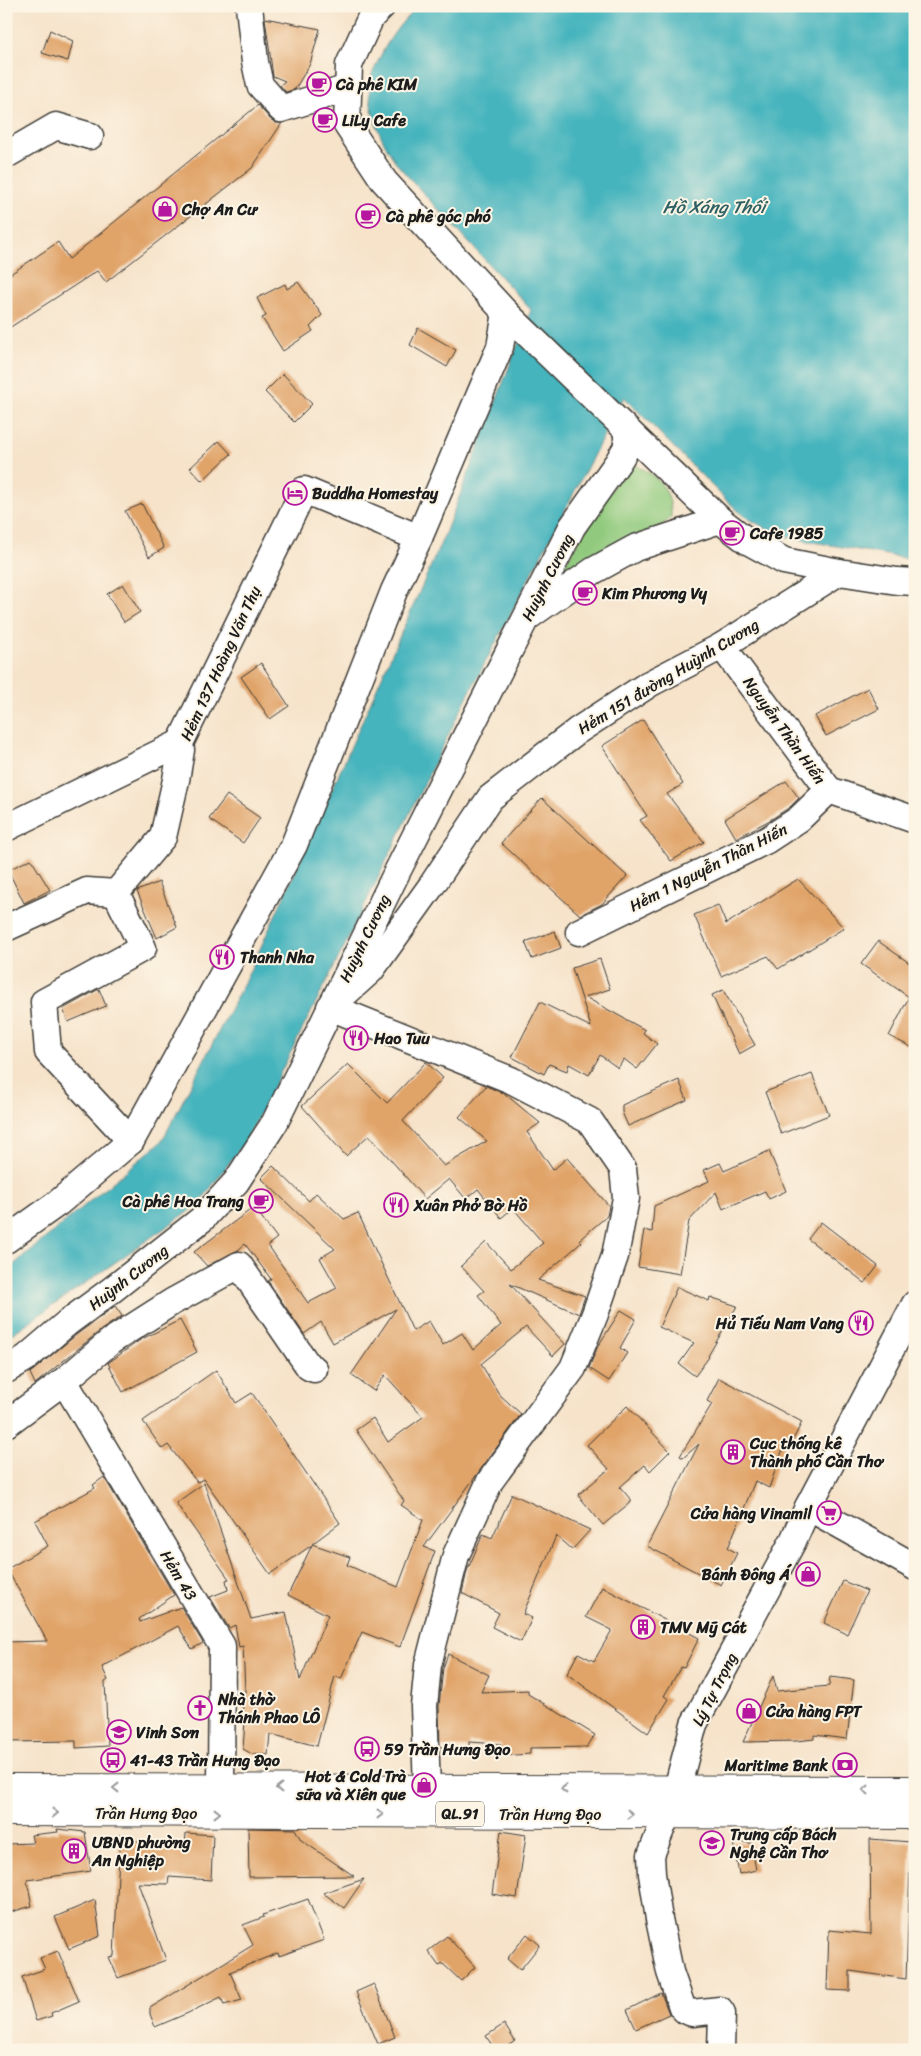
<svg xmlns="http://www.w3.org/2000/svg" width="921" height="2056" font-family="Sriracha,sans-serif">
<style>
.green{fill:#91ca7e;stroke:#56734d}
.water{fill:#44b4bd;stroke:#30686c}
.building{fill:#e0a367}
.lines{fill:none;stroke-linecap:round;stroke-linejoin:round}
.minor-casing{stroke:#3d3a36;stroke-width:29}
.highway-casing{stroke:#3d3a36;stroke-width:30}
.minor{stroke:#fff;stroke-width:26}
.highway{stroke:#fff;stroke-width:28}
.oneway{stroke:#999}
.labels{text-anchor:middle;stroke-width:4;stroke-linejoin:round;paint-order:stroke}
.shield{fill:#fcf5e5;stroke:#5f5d58;stroke-width:1}
.shield-label{font-size:15px;font-weight:bold;fill:#1c1c1c}
.poi-label{font-size:16px;font-weight:bold;fill:#1c1c1c;stroke:#fcf5e5;text-anchor:start}
.street-label{font-size:16px;fill:#1c1c1c;stroke:#fcf5e5}
.water-label{font-size:18px;font-style:italic;fill:#2e6064;stroke:#fcf5e5}
</style>
<rect width="100%" height="100%" fill="#fcf5e5"/>
<filter id="ink" filterUnits="userSpaceOnUse"><feTurbulence type="fractalNoise" baseFrequency=".02" numOctaves="2"/><feDisplacementMap in="SourceGraphic" scale="10" xChannelSelector="R" yChannelSelector="G"/><feConvolveMatrix kernelMatrix="1 2 1 2 8 2 1 2 1" color-interpolation-filters="sRGB"/></filter>
<filter id="wash" filterUnits="userSpaceOnUse"><feTurbulence type="fractalNoise" baseFrequency=".0096" numOctaves="4" result="noise"/><feDisplacementMap in="SourceGraphic" scale="20" xChannelSelector="R" yChannelSelector="G"/><feGaussianBlur stdDeviation="1.12" result="paint"/><feColorMatrix in="noise" values="0 0 0 0 0 0 0 0 0 0 0 0 0 0 0 0 0 1.4 0 .05"/><feComposite in="paint" operator="in"/></filter>
<g filter="url(#wash)">
<rect width="100%" height="100%" fill="#f6e3ca"/>
<path class="green" d="M635,465c24,11 37,26 36,52l-11,10 -108,57 69,-110 7,-8z"/>
<path class="water" d="M418,6h487l10,6v548l-102,-18 -31,-6 -17,-8 -21,-12 -20,-18 -100,-101 -160,306 -118,240 -99,196 -49,66 -192,133v-67l156,-130 88,-170 68,-150 126,-285 87,-226 -129,-140c-18,-21 -36,-61 -32,-90 1,-5 4,-10 6,-14 10,-24 23,-42 42,-60z"/>
<g id="blocks">
<g class="building">
<polygon points="265,18 320,29 310,64 295,89 286,92 280,85 285,81 273,76"/>
<polygon points="50,30 73,41 68,61 42,53"/>
<polygon points="258,105 270,119 276,123 282,123 252,168 106,282 97,271 6,330 6,277 58,242 69,259"/>
<polygon points="298,282 322,315 310,327 313,331 283,351 262,318 266,316 257,298 285,284 287,289"/>
<polygon points="418,328 456,350 447,367 410,345"/>
<polygon points="283,374 312,404 294,422 265,392"/>
<polygon points="219,441 231,454 202,481 190,468"/>
<polygon points="142,504 164,548 149,557 125,511"/>
<polygon points="123,584 140,612 124,622 107,594"/>
<polygon points="261,663 289,706 270,719 241,677"/>
<polygon points="868,688 879,709 826,736 815,716"/>
<polygon points="643,720 683,784 667,794 704,842 671,861 640,820 647,816 602,746"/>
<polygon points="786,781 799,798 790,807 770,820 736,838 725,819"/>
<polygon points="227,795 260,818 243,843 209,819"/>
<polygon points="542,798 627,876 602,904 580,915 501,843"/>
<polygon points="31,859 50,890 24,903 8,870"/>
<polygon points="798,879 844,928 778,969 768,956 721,976 694,915 718,905 726,924"/>
<polygon points="159,882 177,927 157,938 137,891"/>
<polygon points="555,931 561,948 532,959 525,942"/>
<polygon points="878,941 915,967 915,1049 889,1036 909,997 861,964"/>
<polygon points="600,959 610,989 585,997 645,1030 643,1033 657,1044 637,1069 624,1059 618,1068 600,1055 589,1075 569,1064 567,1071 549,1064 544,1074 512,1057 540,1002 591,1027 572,968"/>
<polygon points="99,989 106,1006 68,1022 63,1009"/>
<polygon points="723,990 755,1045 739,1054 712,995"/>
<polygon points="426,1062 443,1078 403,1121 444,1166 487,1141 459,1117 486,1086 505,1094 540,1123 527,1132 553,1170 567,1158 609,1206 607,1216 579,1240 582,1242 538,1280 585,1296 579,1314 510,1284 565,1344 553,1356 526,1327 481,1364 499,1394 521,1414 424,1547 435,1551 400,1647 362,1632 341,1679 335,1676 317,1746 270,1734 268,1755 252,1754 243,1749 245,1721 241,1720 245,1691 243,1646 239,1647 235,1625 229,1628 210,1597 228,1590 226,1580 229,1579 176,1503 204,1483 251,1619 286,1612 300,1680 328,1615 288,1595 312,1545 270,1574 204,1479 197,1482 168,1445 162,1449 143,1421 216,1370 236,1403 252,1393 340,1523 312,1544 350,1557 347,1565 398,1587 423,1520 401,1505 404,1501 356,1430 373,1418 388,1442 423,1417 385,1375 374,1391 351,1375 396,1309 333,1343 321,1322 304,1334 268,1281 271,1279 245,1244 238,1250 207,1266 194,1252 254,1207 277,1238 268,1245 308,1303 337,1288 320,1258 335,1249 261,1178 273,1166 309,1201 316,1193 344,1219 358,1213 413,1331 429,1321 443,1345 462,1333 473,1350 501,1325 478,1295 484,1291 461,1266 486,1242 511,1269 543,1243 513,1208 501,1218 478,1189 466,1199 449,1179 425,1199 369,1135 346,1156 302,1106 348,1064 387,1103"/>
<polygon points="812,1074 829,1115 781,1134 765,1092"/>
<polygon points="679,1080 687,1100 628,1126 622,1112 622,1105"/>
<polygon points="769,1151 786,1191 769,1199 765,1191 723,1209 716,1192 689,1221 680,1274 638,1267 644,1230 652,1232 654,1206 709,1181 704,1170 720,1163 724,1171"/>
<polygon points="821,1222 878,1266 865,1283 808,1239"/>
<polygon points="677,1287 709,1301 710,1297 737,1306 708,1356 709,1357 695,1376 679,1364 694,1343 659,1327"/>
<polygon points="115,1306 122,1316 101,1330 35,1384 30,1373 76,1335"/>
<polygon points="621,1310 636,1319 620,1348 627,1353 609,1381 589,1368 598,1346"/>
<polygon points="180,1320 197,1352 123,1392 108,1363 140,1340"/>
<polygon points="719,1378 802,1422 790,1446 785,1443 769,1488 755,1481 728,1548 737,1553 721,1585 647,1546 699,1444 683,1458 680,1456 712,1404 707,1401"/>
<polygon points="627,1406 670,1451 650,1471 645,1465 620,1487 632,1501 603,1525 578,1495 609,1469 587,1445"/>
<polygon points="104,1477 174,1595 139,1619 140,1622 181,1607 203,1643 192,1649 178,1626 102,1667 108,1680 105,1682 108,1746 76,1748 76,1741 6,1742 6,1642 47,1641 7,1569 48,1546 35,1521 95,1488 93,1485"/>
<polygon points="512,1494 590,1530 572,1550 556,1536 523,1614 532,1618 521,1642 492,1627 499,1613 462,1593 467,1571 483,1534 492,1538"/>
<polygon points="843,1581 867,1591 847,1634 824,1623"/>
<polygon points="602,1587 699,1638 684,1668 681,1667 664,1696 669,1699 648,1733 567,1674 578,1653 594,1661 612,1630 586,1617"/>
<polygon points="448,1654 489,1675 481,1692 528,1690 528,1694 595,1735 587,1747 530,1748 530,1754 502,1756 501,1744 469,1742 469,1748 440,1747 439,1706 443,1668"/>
<polygon points="773,1676 777,1691 829,1686 830,1677 854,1680 847,1739 814,1735 814,1739 797,1741 743,1742"/>
<polygon points="248,1828 295,1829 301,1840 354,1876 249,1877"/>
<polygon points="57,1829 85,1832 91,1871 27,1880 32,1906 11,1912 6,1887 6,1844 33,1843 31,1835 58,1832"/>
<polygon points="501,1831 526,1835 517,1898 492,1894"/>
<polygon points="186,1833 213,1835 211,1880 169,1877 168,1884 138,1883 166,1960 118,1978 109,1957 114,1956 120,1834 122,1839 185,1847"/>
<polygon points="870,1839 911,1842 906,1979 850,1971 850,1991 827,1990 829,1930 871,1934"/>
<polygon points="733,1842 751,1843 756,1870 739,1874"/>
<polygon points="364,1879 344,1908 323,1893"/>
<polygon points="308,1899 324,1940 279,1956 278,1953 230,1972 242,2000 224,2005 221,1997 188,2013 155,2027 150,2014 150,2008 253,1945 243,1925 264,1917 263,1915"/>
<polygon points="95,1900 100,1936 69,1949 55,1917"/>
<polygon points="527,1934 540,1945 520,1970 507,1959"/>
<polygon points="447,1936 475,1967 461,1981 442,1963 439,1966 428,1951"/>
<polygon points="58,1951 79,2001 51,2013 52,2016 36,2021 22,1977 45,1969 40,1958"/>
<polygon points="374,1984 395,2037 378,2044 356,1992"/>
<polygon points="661,1993 669,2014 636,2029 627,2010"/>
<polygon points="504,2024 515,2041 502,2050 495,2050 486,2036"/>
</g>
</g>
</g>
<g filter="url(#ink)">
<use href="#blocks" fill-opacity="0" stroke="#3d3a36" stroke-width="1"/>
<g class="lines">
<g class="minor-casing">
<g id="minor">
<polyline points="249,6 255,62 260,85 281,109 348,88"/>
<polyline points="382,6 371,17 349,65 347,125 384,181 506,313 720,520 746,540 784,561 839,572 897,581 915,582"/>
<polyline points="6,155 56,126 90,136"/>
<polyline points="529,616 593,571 635,548 720,520"/>
<polyline points="722,646 829,790 915,820"/>
<polyline points="6,828 180,743"/>
<polyline points="116,893 143,948 44,1002 48,1052 131,1141"/>
<polyline points="6,928 87,891 116,893 163,837 176,780 181,750 180,743 304,490 419,538"/>
<polyline points="579,932 767,840 799,819 829,790"/>
<polyline points="340,998 371,970 432,885 490,798 577,731 649,684 722,646 839,572"/>
<polyline points="330,1007 511,1080 590,1121 623,1169 626,1198 615,1256 595,1314 573,1368 490,1481 456,1555 428,1665 424,1706 427,1789"/>
<polyline points="6,1240 58,1203 131,1141 294,845 394,591 419,538 500,347 506,313"/>
<polyline points="6,1370 26,1358 67,1323 113,1289 202,1219 236,1182 275,1122 397,872 572,527 618,462 627,447 627,431"/>
<polyline points="64,1381 222,1646 221,1788"/>
<polyline points="6,1424 64,1381 111,1341 172,1302 239,1265 309,1367 314,1369"/>
<polyline points="808,1507 915,1567"/>
<polyline points="721,2050 722,2013 720,2010 692,2013 686,2011 682,2007 670,1972 659,1919 652,1874 651,1855 677,1789 694,1724 793,1541 808,1507 915,1304"/>
</g>
</g>
<g class="highway-casing">
<g id="highway">
<polyline points="6,1788 915,1790"/>
<polyline points="6,1812 915,1815"/>
</g>
</g>
<use href="#minor" class="minor"/>
<use href="#highway" class="highway"/>
</g>
<defs><path id="oneway-chevron" d="M-2-3.5L2.5 0L-2 3.5" fill="none" stroke-width="1.6" stroke-linecap="round" stroke-linejoin="round" transform="scale(1.25)"/></defs>
<g class="oneway">
<use href="#oneway-chevron" transform="translate(116 1788) rotate(-180)"/>
<use href="#oneway-chevron" transform="translate(279 1788) rotate(-180)"/>
<use href="#oneway-chevron" transform="translate(564 1789) rotate(-180)"/>
<use href="#oneway-chevron" transform="translate(866 1790) rotate(-180)"/>
<use href="#oneway-chevron" transform="translate(55 1813)"/>
<use href="#oneway-chevron" transform="translate(217 1813)"/>
<use href="#oneway-chevron" transform="translate(380 1814)"/>
<use href="#oneway-chevron" transform="translate(630 1814)"/>
</g>
</g>
<defs>
<g id="cafe-ring" transform="scale(1.25)"><circle r="9.5" fill="#fcf5e5" stroke="#b5179e" stroke-width="1.5"/><path d="M-5.5-4.5H6V0H3Q3 3.5 0 3.5H-2.5Q-5.5 3.5-5.5 0ZM3-3.2v2h1.7v-2ZM-6 4.5H4V6H-6Z" fill="#b5179e"/></g>
<g id="shop-ring" transform="scale(1.25)"><circle r="9.5" fill="#fcf5e5" stroke="#b5179e" stroke-width="1.5"/><path d="M-5-2.5h2.3a2.7 3.5 0 0 1 5.4 0H5L5.5 6h-11ZM-1.5-2.5h3a1.5 2.3 0 0 0-3 0Z" fill="#b5179e"/></g>
<g id="hotel-ring" transform="scale(1.25)"><circle r="9.5" fill="#fcf5e5" stroke="#b5179e" stroke-width="1.5"/><path d="M-6-4.5h1.5V1H6V5H4.5V3h-9V5H-6ZM-4 0a1.8 1.8 0 1 1 3.6 0ZM.5 0V-2.5h3Q6-2.5 6 0Z" fill="#b5179e"/></g>
<g id="restaurant-ring" transform="scale(1.25)"><circle r="9.5" fill="#fcf5e5" stroke="#b5179e" stroke-width="1.5"/><path d="M-5-6h1v4h1v-4h1v4h1v-4h1v5L-1.5 .5V6h-2V.5L-5-1ZM5-6V6H3V1.5H1.5Q1.5-4 5-6Z" fill="#b5179e"/></g>
<g id="building-ring" transform="scale(1.25)"><circle r="9.5" fill="#fcf5e5" stroke="#b5179e" stroke-width="1.5"/><path d="M-4-6H4V6H1V3H-1V6H-4ZM-2.5-4.3h1.7v1.8h-1.7ZM.8-4.3h1.7v1.8H.8ZM-2.5-1h1.7V.8h-1.7ZM.8-1h1.7V.8H.8Z" fill="#b5179e"/></g>
<g id="supermarket-ring" transform="scale(1.25)"><circle r="9.5" fill="#fcf5e5" stroke="#b5179e" stroke-width="1.5"/><path d="M-6-5.5h2.5l.6 2H6L4.5 2H-2.5L-4.4-4H-6ZM-1.5 3.2a1.3 1.3 0 1 0 .1 0ZM3 3.2a1.3 1.3 0 1 0 .1 0Z" fill="#b5179e"/></g>
<g id="church-ring" transform="scale(1.25)"><circle r="9.5" fill="#fcf5e5" stroke="#b5179e" stroke-width="1.5"/><path d="M-1.2-6h2.4v3.5h3.3v2.4h-3.3V6h-2.4V-.1h-3.3v-2.4h3.3Z" fill="#b5179e"/></g>
<g id="school-ring" transform="scale(1.25)"><circle r="9.5" fill="#fcf5e5" stroke="#b5179e" stroke-width="1.5"/><path d="M0-5L7-2L0 1L-7-2ZM-4 1L0 2.5L4 1V4Q0 6-4 4Z" fill="#b5179e"/></g>
<g id="bus-ring" transform="scale(1.25)"><circle r="9.5" fill="#fcf5e5" stroke="#b5179e" stroke-width="1.5"/><path d="M-5-6H5V4H4V6H2V4H-2V6H-4V4H-5ZM-3.5-4V0h7V-4ZM-3.5 1.2v1.5H-2V1.2ZM2 1.2v1.5H3.5V1.2Z" fill="#b5179e"/></g>
<g id="bank-ring" transform="scale(1.25)"><circle r="9.5" fill="#fcf5e5" stroke="#b5179e" stroke-width="1.5"/><path d="M-6-4H6V4H-6ZM0-2.3a2.3 2.3 0 1 0 0 4.6a2.3 2.3 0 1 0 0-4.6Z" fill="#b5179e"/></g>
<g id="university-ring" transform="scale(1.25)"><circle r="9.5" fill="#fcf5e5" stroke="#b5179e" stroke-width="1.5"/><path d="M0-5L7-2L0 1L-7-2ZM-4 1L0 2.5L4 1V4Q0 6-4 4Z" fill="#b5179e"/></g>
</defs>
<g fill-rule="evenodd">
<use href="#cafe-ring" x="319" y="84"/>
<use href="#cafe-ring" x="325" y="120"/>
<use href="#shop-ring" x="165" y="209"/>
<use href="#cafe-ring" x="368" y="216"/>
<use href="#hotel-ring" x="295" y="493"/>
<use href="#cafe-ring" x="732" y="533"/>
<use href="#cafe-ring" x="585" y="593"/>
<use href="#restaurant-ring" x="222" y="957"/>
<use href="#restaurant-ring" x="356" y="1038"/>
<use href="#cafe-ring" x="261" y="1201"/>
<use href="#restaurant-ring" x="396" y="1205"/>
<use href="#restaurant-ring" x="861" y="1323"/>
<use href="#building-ring" x="733" y="1452"/>
<use href="#supermarket-ring" x="829" y="1513"/>
<use href="#shop-ring" x="808" y="1574"/>
<use href="#building-ring" x="643" y="1627"/>
<use href="#church-ring" x="200" y="1708"/>
<use href="#shop-ring" x="749" y="1711"/>
<use href="#school-ring" x="119" y="1732"/>
<use href="#bus-ring" x="367" y="1749"/>
<use href="#bus-ring" x="113" y="1760"/>
<use href="#bank-ring" x="845" y="1765"/>
<use href="#shop-ring" x="424" y="1785"/>
<use href="#university-ring" x="712" y="1843"/>
<use href="#building-ring" x="74" y="1851"/>
</g>
<g class="labels">
<rect class="shield" x="436" y="1801.5" width="48" height="25" rx="4"/>
<g class="shield-label">
<text x="460" y="1819">QL.91</text>
</g>
<g class="poi-label">
<text x="336" y="90">Cà phê KIM</text>
<text x="342" y="126">LiLy Cafe</text>
<text x="182" y="215">Chợ An Cư</text>
<text x="386" y="222">Cà phê góc phó</text>
<text x="312" y="499">Buddha Homestay</text>
<text x="750" y="539">Cafe 1985</text>
<text x="602" y="599">Kim Phương Vy</text>
<text x="240" y="963">Thanh Nha</text>
<text x="374" y="1044">Hao Tuu</text>
<text x="244" y="1207" text-anchor="end">Cà phê Hoa Trang</text>
<text x="414" y="1211">Xuân Phở Bờ Hồ</text>
<text x="844" y="1329" text-anchor="end">Hủ Tiếu Nam Vang</text>
<text x="750" y="1449">Cục thống kê<tspan x="750" dy="18">Thành phố Cần Thơ</tspan></text>
<text x="812" y="1519" text-anchor="end">Cửa hàng Vinamil</text>
<text x="790" y="1580" text-anchor="end">Bánh Đông Á</text>
<text x="660" y="1633">TMV Mỹ Cát</text>
<text x="218" y="1705">Nhà thờ<tspan x="218" dy="18">Thánh Phao LÔ</tspan></text>
<text x="766" y="1717">Cửa hàng FPT</text>
<text x="136" y="1738">Vinh Sơn</text>
<text x="384" y="1755">59 Trần Hưng Đạo</text>
<text x="130" y="1766">41-43 Trần Hưng Đạo</text>
<text x="828" y="1771" text-anchor="end">Maritime Bank</text>
<text x="406" y="1782" text-anchor="end">Hot &amp; Cold Trà<tspan x="406" dy="18">sữa và Xiên que</tspan></text>
<text x="730" y="1840">Trung cấp Bách<tspan x="730" dy="18">Nghệ Cần Thơ</tspan></text>
<text x="92" y="1848">UBND phường<tspan x="92" dy="18">An Nghiệp</tspan></text>
</g>
<g class="street-label">
<text transform="translate(547 577) rotate(-63)" y="6">Huỳnh Cương</text>
<text transform="translate(220 663) rotate(-65)" y="6">Hẻm 137 Hoàng Văn Thụ</text>
<text transform="translate(668 676) rotate(-31)" y="6">Hẻm 151 đường Huỳnh Cương</text>
<text transform="translate(785 730) rotate(54)" y="6">Nguyễn Thần Hiến</text>
<text transform="translate(708 867) rotate(-27)" y="6">Hẻm 1 Nguyễn Thần Hiến</text>
<text transform="translate(364 938) rotate(-64)" y="6">Huỳnh Cương</text>
<text transform="translate(128 1277) rotate(-38)" y="6">Huỳnh Cương</text>
<text transform="translate(179 1575) rotate(59)" y="6">Hẻm 43</text>
<text transform="translate(714 1689) rotate(-63)" y="6">Lý Tự Trọng</text>
<text x="146" y="1819">Trần Hưng Đạo</text>
<text x="550" y="1820">Trần Hưng Đạo</text>
</g>
<g class="water-label">
<text x="714" y="213">Hồ Xáng Thổi</text>
</g>
</g>
<rect width="921" height="2056" fill="none" stroke="#fcf5e5" stroke-width="25"/>
</svg>
